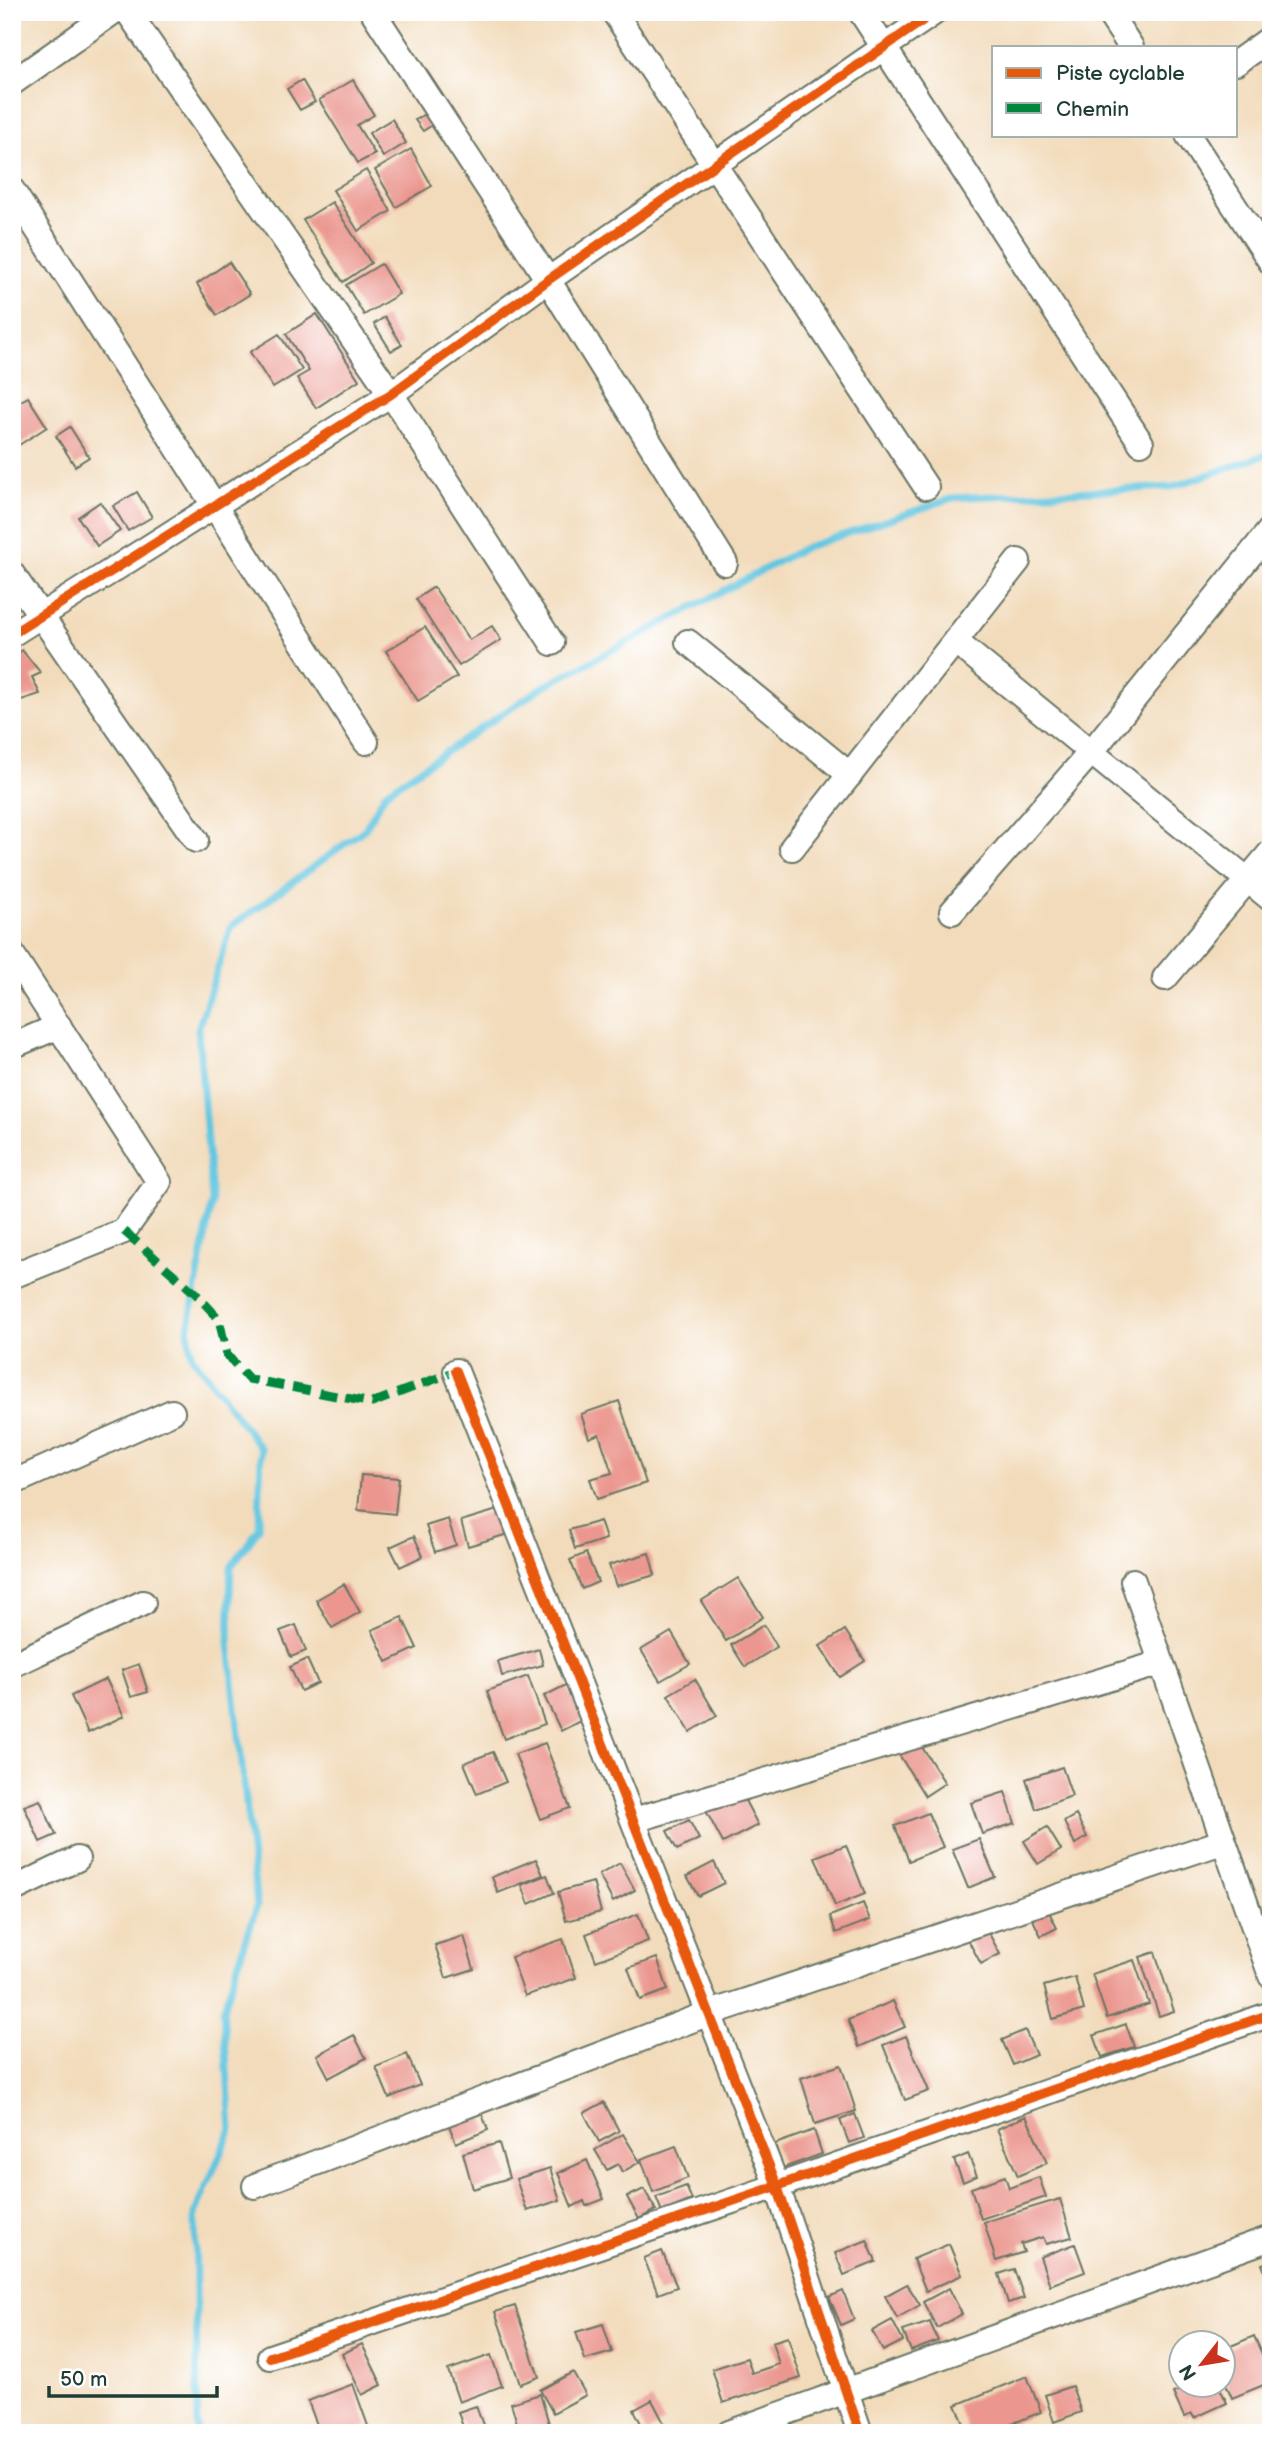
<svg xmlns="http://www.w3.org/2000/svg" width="1283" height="2445" font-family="'Balsamiq Sans',sans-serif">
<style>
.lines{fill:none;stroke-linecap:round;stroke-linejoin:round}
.stream{stroke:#62c6e0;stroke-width:7}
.building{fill:#eb978f}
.minor-casing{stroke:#697463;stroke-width:28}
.minor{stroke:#fff;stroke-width:24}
.quiet{stroke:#00873e;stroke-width:9;stroke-dasharray:18 9;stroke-linecap:butt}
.cycleway-casing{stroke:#fff;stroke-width:15}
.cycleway{stroke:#e8590c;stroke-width:10}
</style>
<rect width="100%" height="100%" fill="#fff"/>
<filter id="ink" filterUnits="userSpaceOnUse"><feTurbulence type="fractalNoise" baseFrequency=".0143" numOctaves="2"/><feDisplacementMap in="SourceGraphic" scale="14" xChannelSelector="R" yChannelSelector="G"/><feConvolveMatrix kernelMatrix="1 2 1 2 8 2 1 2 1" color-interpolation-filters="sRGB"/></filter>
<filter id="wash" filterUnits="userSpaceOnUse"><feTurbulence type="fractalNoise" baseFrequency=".00686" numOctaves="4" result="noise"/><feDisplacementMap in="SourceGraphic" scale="28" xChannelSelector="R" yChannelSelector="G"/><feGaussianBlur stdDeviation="1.57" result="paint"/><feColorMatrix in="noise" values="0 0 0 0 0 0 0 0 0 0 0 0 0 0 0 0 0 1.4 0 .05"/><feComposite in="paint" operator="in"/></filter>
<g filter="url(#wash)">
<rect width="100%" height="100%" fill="#f2dbbb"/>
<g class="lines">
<polyline class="stream" points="198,2433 195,2214 231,2129 223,2010 257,1906 229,1643 231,1567 259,1528 261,1449 192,1356 188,1330 212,1201 198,1029 231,927 365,829 386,792 541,688 804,548 953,498 1172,487 1271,453"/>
</g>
<g id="blocks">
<g class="building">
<polygon points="302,80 315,102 300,110 287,89"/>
<polygon points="353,80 374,115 357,125 375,154 358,163 319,100"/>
<polygon points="426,113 434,124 423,131 415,120"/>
<polygon points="392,119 406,143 383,157 369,133"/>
<polygon points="411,149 432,186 396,207 375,170"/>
<polygon points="366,170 391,211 358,231 333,190"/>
<polygon points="332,202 371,263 343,282 303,220"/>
<polygon points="229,262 250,294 217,315 197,284"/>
<polygon points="381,264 399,294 364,315 346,285"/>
<polygon points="317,314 359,380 316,408 297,378 309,371 286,334"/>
<polygon points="385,317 402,345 391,351 374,324"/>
<polygon points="279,334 302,370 273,388 250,352"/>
<polygon points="28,397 47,427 16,447 12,441 12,406"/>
<polygon points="70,427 89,457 75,466 56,436"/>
<polygon points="137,492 152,517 128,531 113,506"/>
<polygon points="100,502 120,531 97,546 78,517"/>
<polygon points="434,587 469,640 492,626 501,640 459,666 416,599"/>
<polygon points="425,627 457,677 418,701 386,651"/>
<polygon points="22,650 41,673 32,677 40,694 12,703 12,658"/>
<polygon points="619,1401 646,1483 597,1499 590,1479 612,1473 599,1434 589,1438 581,1414"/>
<polygon points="361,1475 399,1478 395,1514 358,1510"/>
<polygon points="501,1509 508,1534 468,1546 461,1521"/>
<polygon points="448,1519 456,1545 435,1552 426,1526"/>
<polygon points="600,1521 606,1539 575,1549 569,1530"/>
<polygon points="414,1536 423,1556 400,1567 390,1547"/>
<polygon points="586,1553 598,1582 582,1589 570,1560"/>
<polygon points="649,1553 655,1575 616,1586 609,1565"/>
<polygon points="738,1578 763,1617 726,1641 701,1601"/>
<polygon points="344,1584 360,1612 332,1628 316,1600"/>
<polygon points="402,1617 417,1648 387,1662 372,1630"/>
<polygon points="296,1625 306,1651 291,1657 280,1631"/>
<polygon points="764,1625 777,1647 745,1667 731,1645"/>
<polygon points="845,1630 865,1661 840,1677 820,1646"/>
<polygon points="671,1632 690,1664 660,1681 641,1650"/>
<polygon points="539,1649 543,1665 502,1676 498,1661"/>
<polygon points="307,1659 318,1683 301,1691 290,1667"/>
<polygon points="139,1664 148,1692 131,1697 122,1670"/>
<polygon points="528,1676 545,1724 504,1739 487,1691"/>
<polygon points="106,1679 124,1716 88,1733 71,1696"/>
<polygon points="695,1679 717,1716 690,1732 668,1695"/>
<polygon points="566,1685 584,1719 561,1731 544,1696"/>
<polygon points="918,1741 945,1783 925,1796 898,1753"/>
<polygon points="545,1743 570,1808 540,1819 515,1754"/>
<polygon points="493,1752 506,1782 477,1794 464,1763"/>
<polygon points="1062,1767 1072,1796 1036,1809 1026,1779"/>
<polygon points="1005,1792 1015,1823 982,1834 971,1803"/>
<polygon points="741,1793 758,1825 723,1843 706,1811"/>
<polygon points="40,1800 56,1835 40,1842 24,1806"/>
<polygon points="928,1813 943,1847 909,1861 895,1826"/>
<polygon points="1076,1815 1087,1837 1075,1844 1064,1822"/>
<polygon points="689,1820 699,1839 677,1850 667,1831"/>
<polygon points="1047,1827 1061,1850 1038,1864 1024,1841"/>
<polygon points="979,1839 995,1877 968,1888 952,1849"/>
<polygon points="846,1845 865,1894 835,1906 815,1857"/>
<polygon points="536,1859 543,1875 498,1893 492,1877"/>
<polygon points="714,1862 724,1883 698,1896 687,1876"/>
<polygon points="620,1863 635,1890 613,1902 599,1875"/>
<polygon points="547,1875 554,1893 529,1904 522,1885"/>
<polygon points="593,1882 601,1912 566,1921 558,1892"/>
<polygon points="863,1903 870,1920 836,1933 830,1916"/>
<polygon points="1048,1910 1057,1928 1041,1936 1032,1918"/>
<polygon points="638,1914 648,1941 596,1961 586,1934"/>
<polygon points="986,1928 1000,1954 981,1964 967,1938"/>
<polygon points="464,1936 474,1969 446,1978 435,1945"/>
<polygon points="563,1939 576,1978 525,1996 511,1957"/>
<polygon points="1155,1952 1174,2011 1159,2016 1140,1957"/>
<polygon points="657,1958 668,1990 640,2000 628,1968"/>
<polygon points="1134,1960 1149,2004 1107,2018 1092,1974"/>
<polygon points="1075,1977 1084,2010 1053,2019 1044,1986"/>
<polygon points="893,2001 905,2027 859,2047 848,2020"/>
<polygon points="1126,2024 1134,2047 1102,2057 1094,2035"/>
<polygon points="1025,2030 1036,2055 1013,2065 1002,2040"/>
<polygon points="354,2035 366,2058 329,2078 317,2055"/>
<polygon points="906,2036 929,2091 905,2100 883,2045"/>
<polygon points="407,2054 420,2085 389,2098 376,2067"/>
<polygon points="841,2065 856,2111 815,2124 801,2078"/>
<polygon points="604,2102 619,2131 599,2142 584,2113"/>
<polygon points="478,2104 488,2130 456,2143 446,2118"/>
<polygon points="855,2114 864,2138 849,2143 840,2120"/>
<polygon points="1026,2116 1047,2163 1018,2176 997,2129"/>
<polygon points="814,2130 822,2154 783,2168 775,2144"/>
<polygon points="623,2134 640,2162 622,2172 618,2164 607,2170 595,2150"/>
<polygon points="499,2143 509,2178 473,2189 463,2153"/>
<polygon points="676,2146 688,2178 653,2192 641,2159"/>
<polygon points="968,2154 977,2176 963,2182 954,2160"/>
<polygon points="587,2160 604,2199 586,2206 584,2201 572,2207 558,2173"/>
<polygon points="550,2168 560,2200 527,2211 516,2179"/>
<polygon points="1005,2176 1009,2188 1039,2177 1046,2197 981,2219 971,2188"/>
<polygon points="686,2186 692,2200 662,2212 656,2197"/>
<polygon points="644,2189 656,2210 639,2219 627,2197"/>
<polygon points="1060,2199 1072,2237 1046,2244 1043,2237 1021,2244 1024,2252 996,2261 984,2222"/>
<polygon points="867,2240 876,2262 844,2275 835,2253"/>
<polygon points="949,2244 962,2275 926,2291 913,2259"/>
<polygon points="1075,2244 1085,2272 1050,2285 1040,2257"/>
<polygon points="662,2251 677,2287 658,2294 644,2258"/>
<polygon points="1271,2261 1271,2287 1262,2264"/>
<polygon points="1014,2269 1024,2298 1008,2303 999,2274"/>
<polygon points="907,2284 920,2305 897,2318 885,2296"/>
<polygon points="949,2288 962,2314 937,2328 923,2302"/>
<polygon points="843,2291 854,2319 841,2325 829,2297"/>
<polygon points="515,2306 539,2377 520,2384 495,2312"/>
<polygon points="892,2320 903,2341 883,2351 872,2331"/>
<polygon points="930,2322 938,2341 911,2351 903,2331"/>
<polygon points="603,2324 612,2352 585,2360 576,2332"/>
<polygon points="1254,2336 1271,2374 1271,2382 1232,2398 1224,2379 1224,2349"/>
<polygon points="788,2337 801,2378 723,2403 712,2369 747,2358 752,2373 779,2364 772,2342"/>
<polygon points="362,2344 382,2385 362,2395 342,2354"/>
<polygon points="491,2355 502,2386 459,2402 448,2370"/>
<polygon points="573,2372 586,2395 553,2413 540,2390"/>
<polygon points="1182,2375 1182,2386 1219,2386 1227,2403 1194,2418 1192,2414 1184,2417 1173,2393 1181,2390 1175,2377"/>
<polygon points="1027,2376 1041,2412 989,2433 968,2433 956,2405"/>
<polygon points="353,2384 368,2426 351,2433 320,2433 308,2401"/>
<polygon points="1072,2386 1081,2412 1054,2422 1045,2395"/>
<polygon points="540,2394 552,2433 520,2433 511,2403"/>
<polygon points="652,2400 664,2423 646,2433 634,2410"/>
<polygon points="476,2406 486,2433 465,2433 458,2412"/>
</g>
</g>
</g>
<g filter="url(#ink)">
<use href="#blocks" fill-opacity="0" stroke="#697463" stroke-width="2"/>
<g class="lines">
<g class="minor-casing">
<g id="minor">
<polyline points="128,12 391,394 552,643"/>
<polyline points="373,12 548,280 725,563"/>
<polyline points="614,12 926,487"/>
<polyline points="861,12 1141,443"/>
<polyline points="1108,12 1131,47"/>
<polyline points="1236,63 1271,38"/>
<polyline points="12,83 113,12"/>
<polyline points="1188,135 1271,262"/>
<polyline points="12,190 366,742"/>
<polyline points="12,574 196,840"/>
<polyline points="12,634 391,394 548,280 935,12"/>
<polyline points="955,641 1271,899"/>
<polyline points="688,642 850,775"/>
<polyline points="792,848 1018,561"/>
<polyline points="952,912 1092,751 1271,529"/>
<polyline points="12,954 159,1182 124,1231 12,1276"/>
<polyline points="1165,978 1271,852"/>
<polyline points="12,1046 59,1026"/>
<polyline points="456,1371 777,2186 860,2433"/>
<polyline points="12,1483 172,1412"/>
<polyline points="1133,1581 1271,1976"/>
<polyline points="12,1665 143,1603"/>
<polyline points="634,1820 1161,1663"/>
<polyline points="12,1890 77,1859"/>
<polyline points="255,2186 707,2014 1222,1842"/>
<polyline points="270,2357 777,2186 1271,2014"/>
<polyline points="729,2433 1271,2238"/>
</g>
</g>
<use href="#minor" class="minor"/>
<polyline class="quiet" points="124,1231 195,1293 219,1319 227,1355 249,1379 372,1403 456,1371"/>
<g class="cycleway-casing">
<g id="cycleway">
<polyline points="12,634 391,394 548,280 935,12"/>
<polyline points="456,1371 777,2186 860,2433"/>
<polyline points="270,2357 777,2186 1271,2014"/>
</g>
</g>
<use href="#cycleway" class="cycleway"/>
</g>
</g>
<rect width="1283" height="2445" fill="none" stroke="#fff" stroke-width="42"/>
<rect x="992" y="46" width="245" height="91" fill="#ffffff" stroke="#a5b1ae" stroke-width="2"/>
<rect x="1006" y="68" width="35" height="10" fill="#e8590c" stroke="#a5b1ae" stroke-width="2"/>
<text x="1056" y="80" font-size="21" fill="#1f3d34">Piste cyclable</text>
<rect x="1006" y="103" width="35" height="10" fill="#00873e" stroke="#a5b1ae" stroke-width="2"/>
<text x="1056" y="116" font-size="21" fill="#1f3d34">Chemin</text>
<g transform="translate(1202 2364) rotate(239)"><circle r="33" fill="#ffffff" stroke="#a5b1ae" stroke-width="2"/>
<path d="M0-5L12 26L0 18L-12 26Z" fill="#c8321e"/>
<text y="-10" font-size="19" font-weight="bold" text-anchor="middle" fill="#1f3d34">N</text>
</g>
<path d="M49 2386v10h168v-10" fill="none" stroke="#1f3d34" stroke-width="3.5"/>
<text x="60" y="2386" font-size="21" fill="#1f3d34" stroke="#ffffff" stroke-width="5" paint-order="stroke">50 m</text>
</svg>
